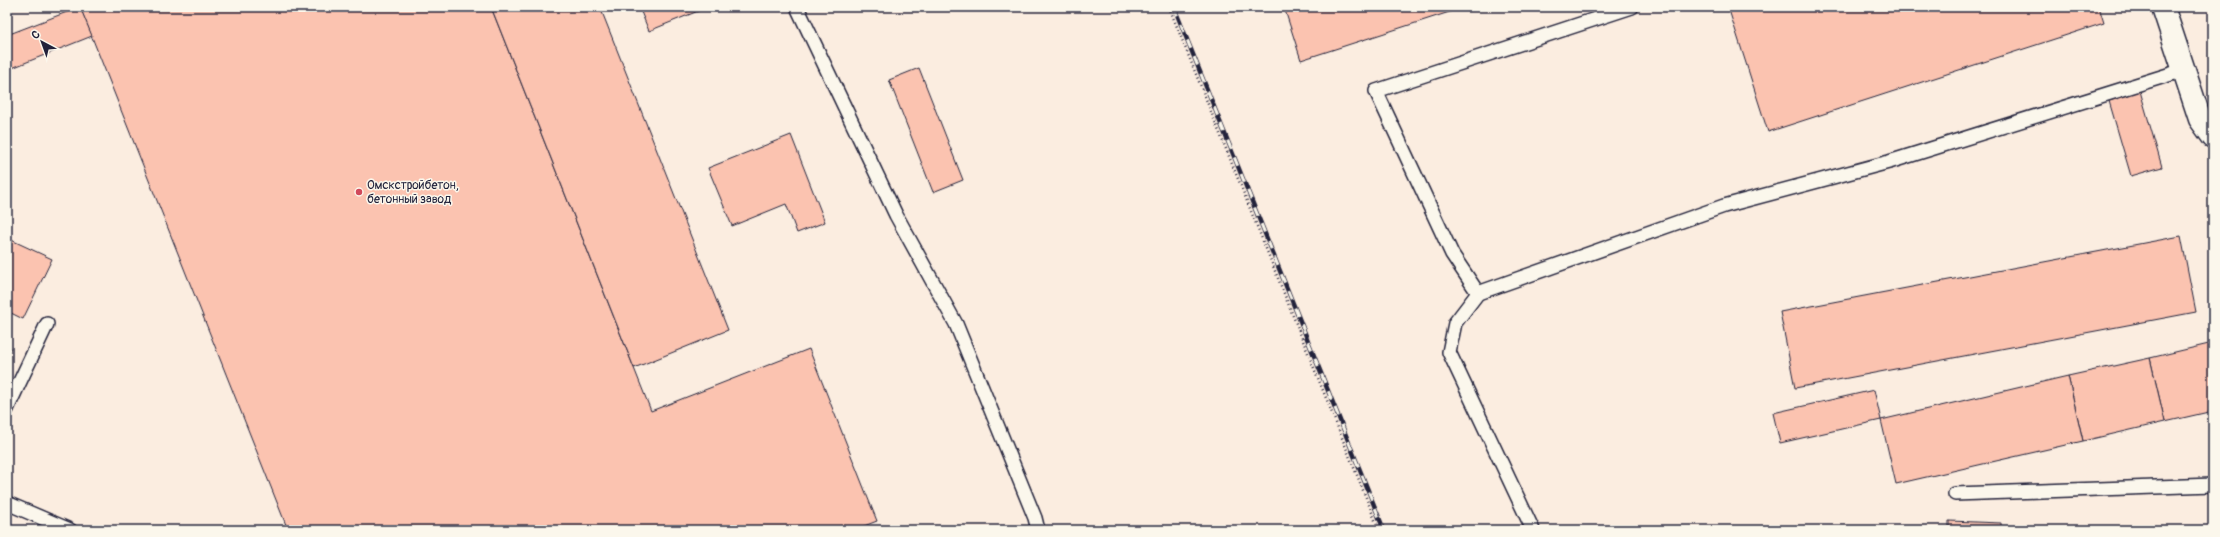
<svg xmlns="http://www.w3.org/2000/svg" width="2220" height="537" font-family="Pangolin,sans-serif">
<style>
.building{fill:#fbc3b0;stroke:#22223b}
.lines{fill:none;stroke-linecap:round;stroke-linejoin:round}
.service-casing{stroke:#22223b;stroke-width:16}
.minor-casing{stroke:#22223b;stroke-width:25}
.path{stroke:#22223b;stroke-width:2.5;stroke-dasharray:1 3;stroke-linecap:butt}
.service{stroke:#fbf7ec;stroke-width:13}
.minor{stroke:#fbf7ec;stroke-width:22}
.rail-casing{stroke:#22223b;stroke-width:4.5}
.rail{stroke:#fbf7ec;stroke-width:3;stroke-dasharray:9;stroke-linecap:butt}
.poi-dot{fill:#d1495b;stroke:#fbf7ec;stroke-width:1.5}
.labels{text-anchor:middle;stroke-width:3;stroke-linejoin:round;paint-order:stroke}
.poi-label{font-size:12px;fill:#22223b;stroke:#fbf7ec;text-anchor:start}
</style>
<rect width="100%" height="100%" fill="#fbede0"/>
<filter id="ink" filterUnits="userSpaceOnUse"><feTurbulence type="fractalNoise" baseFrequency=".025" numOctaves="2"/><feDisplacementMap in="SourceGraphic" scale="8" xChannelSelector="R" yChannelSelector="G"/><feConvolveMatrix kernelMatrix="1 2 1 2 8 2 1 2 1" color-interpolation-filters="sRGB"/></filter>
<g filter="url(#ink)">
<g class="building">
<polygon points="80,7 491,7 651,411 809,349 877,521 854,530 288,530"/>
<polygon points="80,7 92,36 7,70 7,35"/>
<polygon points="491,7 600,7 728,330 634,368"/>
<polygon points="639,7 708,7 649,31"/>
<polygon points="1284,7 1465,7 1301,60"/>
<polygon points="1739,7 2099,7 2104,23 1768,132 1729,10"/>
<polygon points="919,68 963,180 933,192 889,80"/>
<polygon points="2140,91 2162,167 2131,176 2109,101"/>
<polygon points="791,135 825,222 797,233 786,204 732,226 708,168"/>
<polygon points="2181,236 2196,312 1795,388 1780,312"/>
<polygon points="7,238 52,259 23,319 7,311"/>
<polygon points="2213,343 2213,411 2165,422 2150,358"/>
<polygon points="7,346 11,348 7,356"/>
<polygon points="2150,358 2165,422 2083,441 2068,376"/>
<polygon points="2068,376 2083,441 1896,484 1881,420"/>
<polygon points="1874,390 1881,420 1780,443 1773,413"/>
<polygon points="1949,521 2001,523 2001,530 1949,530"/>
</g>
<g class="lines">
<g class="service-casing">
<g id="service">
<polyline points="797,7 896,215 956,324 1035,518 1038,530"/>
<polyline points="1478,293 1724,206 1889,162 2184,70"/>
<polyline points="7,409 47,324"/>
<polyline points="1955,494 2213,485"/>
<polyline points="7,503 70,530"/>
<polyline points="1533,530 1449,352 1455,323 1478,293 1452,254 1376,91 1632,7"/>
</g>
</g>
<g class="minor-casing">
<polyline id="minor" points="2163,7 2200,119 2213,137"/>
</g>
<polyline class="path" points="1169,7 1379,530"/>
<use href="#service" class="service"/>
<use href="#minor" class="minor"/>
<g class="rail-casing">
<polyline id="rail" points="1174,7 1384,530"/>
</g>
<use href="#rail" class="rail"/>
</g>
</g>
<circle class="poi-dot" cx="359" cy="192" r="4"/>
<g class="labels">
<g class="poi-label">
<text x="367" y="189">Омскстройбетон,<tspan x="367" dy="14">бетонный завод</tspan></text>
</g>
</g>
<rect width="2220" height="537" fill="none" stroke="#fbf7ec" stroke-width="24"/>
<rect x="12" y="12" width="2196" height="513" fill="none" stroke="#22223b" stroke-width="1.5" filter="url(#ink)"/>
<g transform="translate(42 42) rotate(319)" stroke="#fbf7ec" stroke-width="3" paint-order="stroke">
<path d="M0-3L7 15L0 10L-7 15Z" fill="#22223b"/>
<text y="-6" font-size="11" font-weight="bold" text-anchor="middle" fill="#22223b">С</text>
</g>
</svg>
